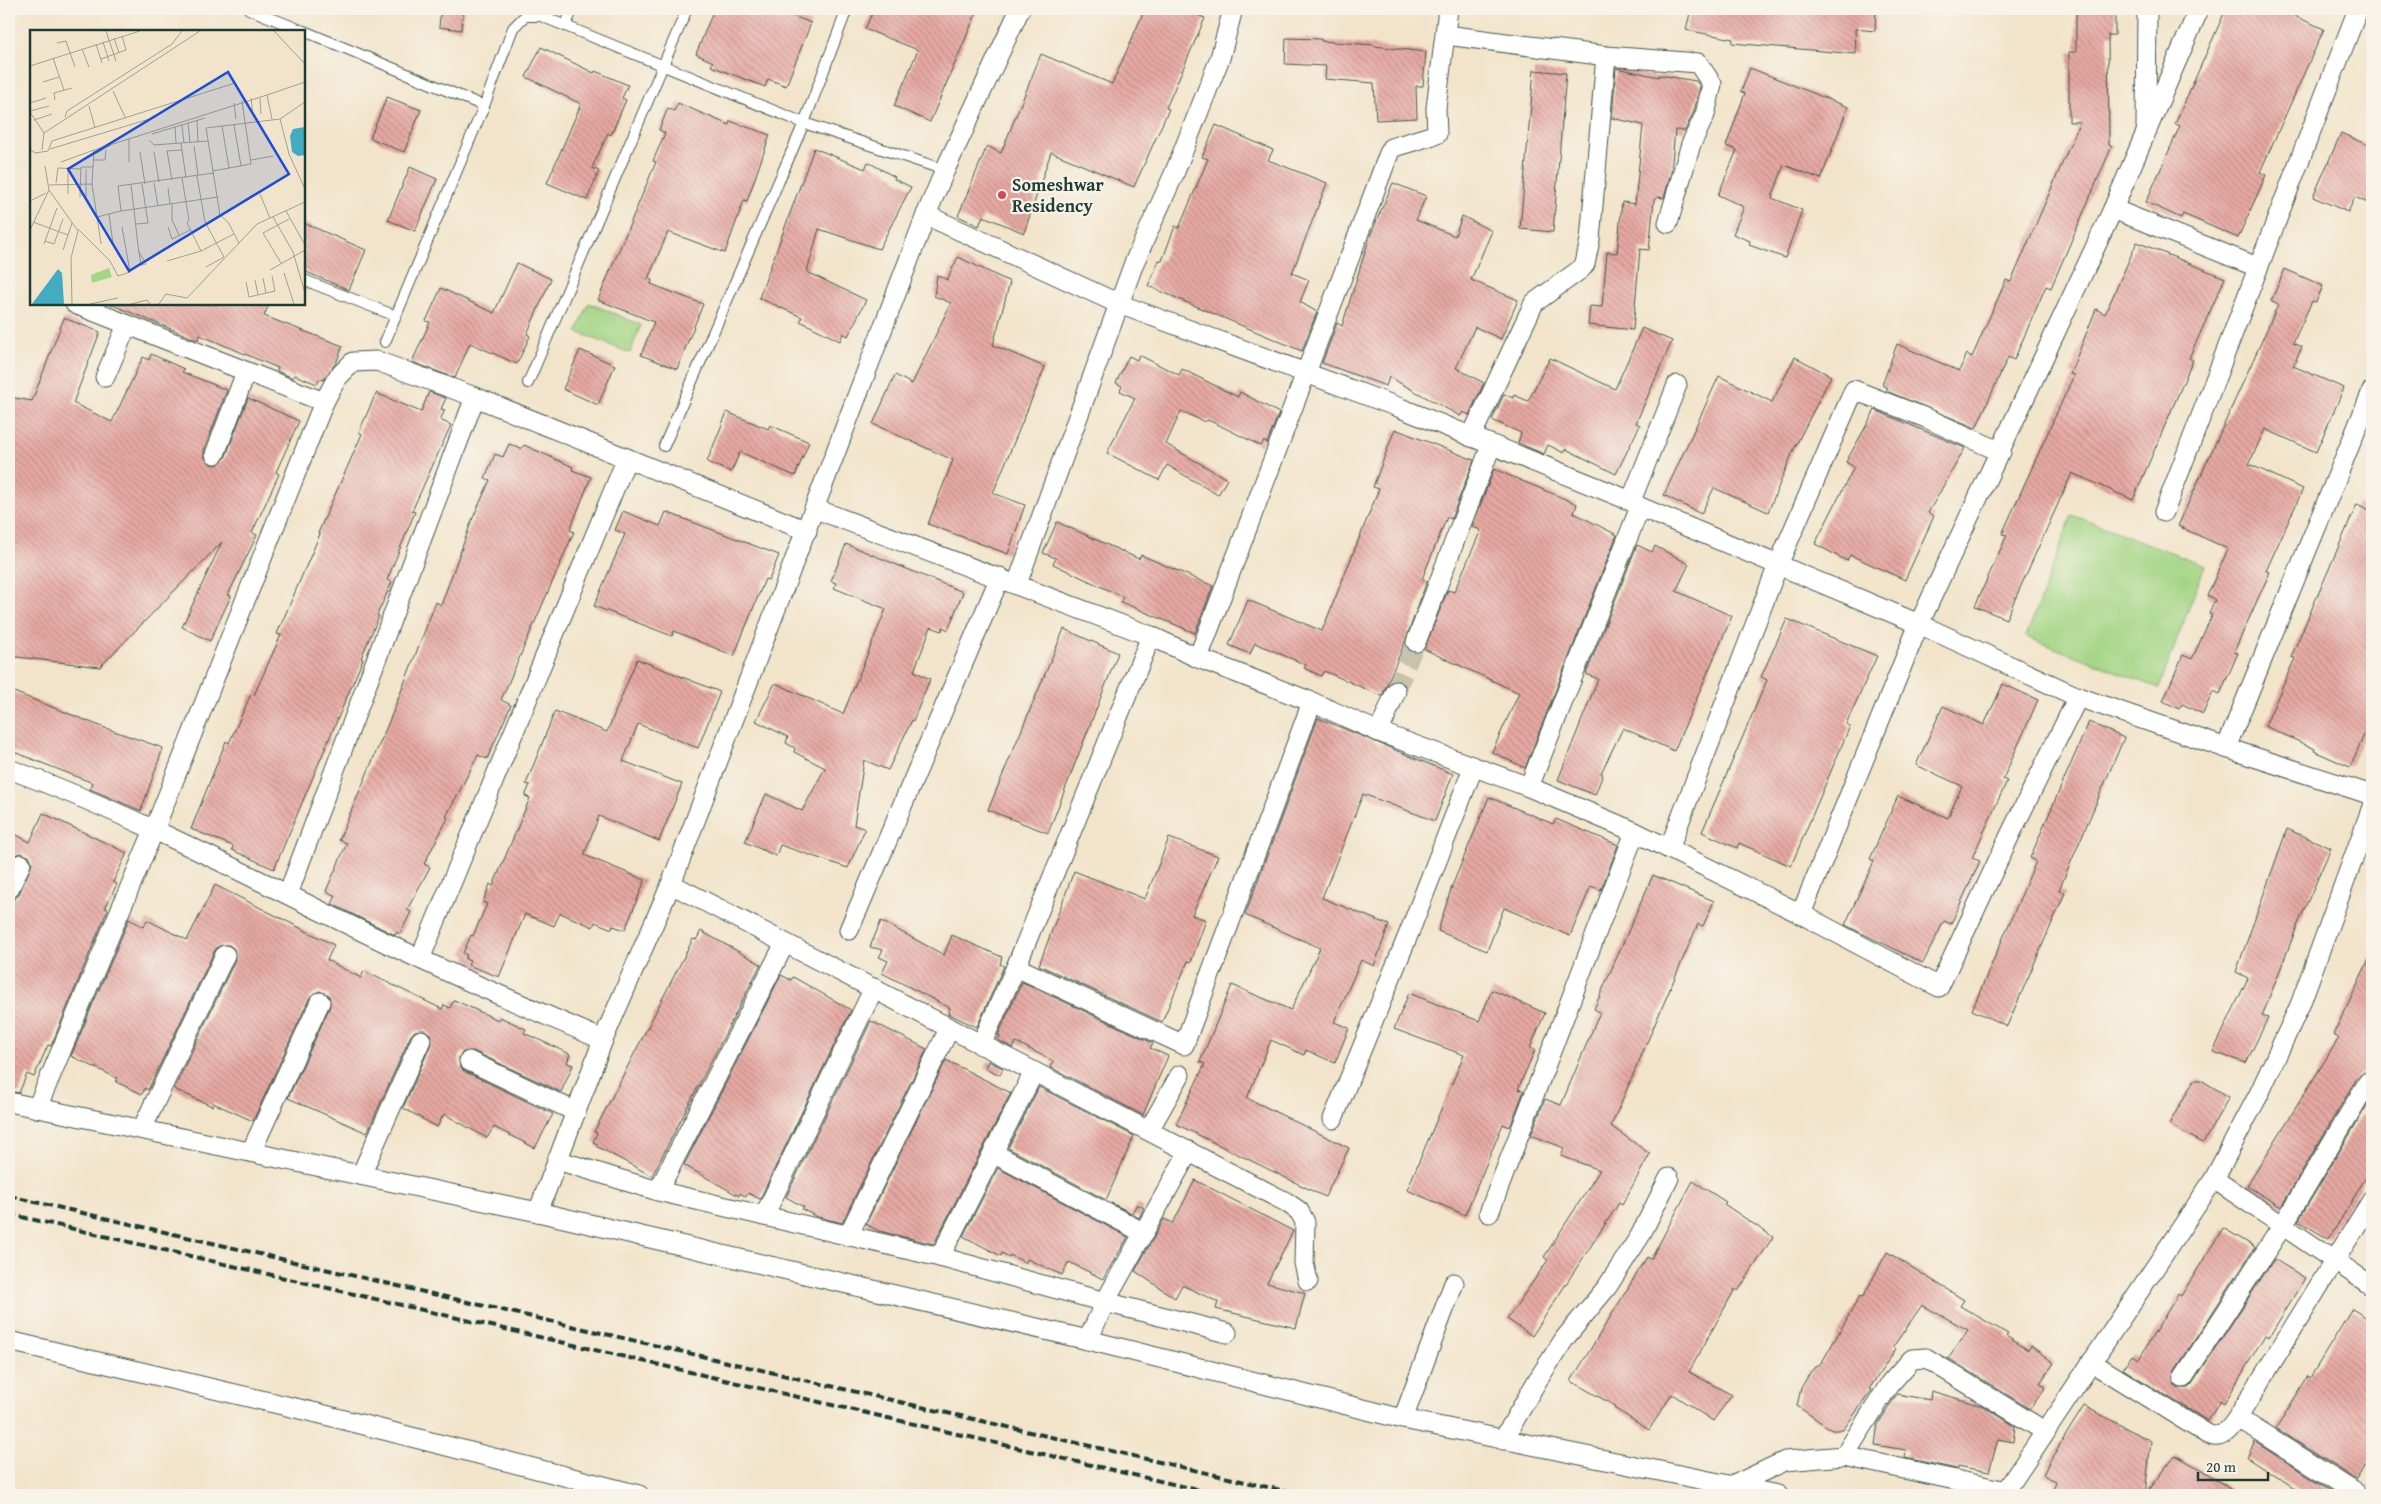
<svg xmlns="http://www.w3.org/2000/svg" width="2381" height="1504" font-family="'Gentium Book Plus',serif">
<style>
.grass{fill:#a3d584;stroke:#61895c}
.building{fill:url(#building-back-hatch)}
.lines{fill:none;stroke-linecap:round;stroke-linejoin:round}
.street-tunnel{stroke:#c8c3ac;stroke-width:19;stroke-dasharray:19 9;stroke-linecap:butt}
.lane-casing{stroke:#3f564a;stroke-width:12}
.street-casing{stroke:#3f564a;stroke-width:21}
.lane{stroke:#fff;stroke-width:10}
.street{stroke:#fff;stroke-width:19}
.rail{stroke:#1f3d34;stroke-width:4;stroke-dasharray:8 4;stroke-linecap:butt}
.poi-dot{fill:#d1495b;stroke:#f7f3e8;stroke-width:2}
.labels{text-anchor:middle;stroke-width:4.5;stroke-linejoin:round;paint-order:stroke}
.poi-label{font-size:18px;font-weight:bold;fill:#1f3d34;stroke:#f7f3e8;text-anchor:start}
.inset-road{fill:none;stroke:#9ea18e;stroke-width:1}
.view{fill:#1d4ed8;fill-opacity:0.15;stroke:#1d4ed8;stroke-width:2.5}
.inset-edge{fill:none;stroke:#1f3d34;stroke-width:2.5}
</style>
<defs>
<pattern id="building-back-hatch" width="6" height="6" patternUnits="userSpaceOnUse" patternTransform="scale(1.25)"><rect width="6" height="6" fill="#e7a9a3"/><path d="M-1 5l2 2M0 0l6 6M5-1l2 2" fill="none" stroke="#bb8b86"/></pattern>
</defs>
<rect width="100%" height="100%" fill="#f7f3e8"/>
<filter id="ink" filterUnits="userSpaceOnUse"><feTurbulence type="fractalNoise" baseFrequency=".02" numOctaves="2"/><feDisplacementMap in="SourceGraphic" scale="10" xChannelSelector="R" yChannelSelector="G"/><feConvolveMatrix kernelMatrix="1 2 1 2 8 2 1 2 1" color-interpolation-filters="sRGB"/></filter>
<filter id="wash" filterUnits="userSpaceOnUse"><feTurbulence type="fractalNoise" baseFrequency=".0096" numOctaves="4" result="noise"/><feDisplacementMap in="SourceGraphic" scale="20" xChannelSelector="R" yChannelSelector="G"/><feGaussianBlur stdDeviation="1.12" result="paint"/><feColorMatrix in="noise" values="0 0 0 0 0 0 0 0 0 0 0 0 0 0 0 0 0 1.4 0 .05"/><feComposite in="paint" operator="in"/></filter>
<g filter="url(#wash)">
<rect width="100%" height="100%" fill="#f2e4ca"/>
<g class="grass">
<polygon points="589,303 641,325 630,353 577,332"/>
<polygon points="2072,515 2205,565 2159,688 2026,637"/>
</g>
<g id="blocks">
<g class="building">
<polygon points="441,9 464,9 461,30 439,27"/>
<polygon points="714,9 755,9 775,17 778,10 811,23 786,86 768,79 765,87 711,66 713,62 696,54"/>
<polygon points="874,9 978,9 930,122 894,106 918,50 865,29"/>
<polygon points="1145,9 1182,9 1205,18 1166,108 1169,109 1134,187 1051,152 1024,233 983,216 979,226 958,216 987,146 1001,153 1041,54 1112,84"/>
<polygon points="1691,9 1876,9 1875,31 1855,29 1856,54 1732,43 1733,39 1686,30"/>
<polygon points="2076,9 2115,9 2115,35 2108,35 2109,144 2112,146 2051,288 2046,286 2014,360 2008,357 1976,428 1886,391 1888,388 1882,385 1897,344 1959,371 1967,354 1972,357 2006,280 2011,282 2080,122 2069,122 2069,52 2076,52"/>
<polygon points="2226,9 2279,9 2324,29 2260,172 2266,175 2238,238 2183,214 2181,218 2146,202 2180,126 2175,124"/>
<polygon points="1286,38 1321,39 1321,41 1374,45 1374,46 1426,52 1423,86 1416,86 1417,118 1376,120 1374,83 1325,79 1326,66 1285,64"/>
<polygon points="541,47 594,73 595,71 628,85 622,98 626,100 611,135 608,133 592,168 599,171 587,200 547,183 581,104 526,77"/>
<polygon points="1616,68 1659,77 1659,75 1696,81 1700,86 1694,111 1685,131 1675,130 1671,173 1664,198 1657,197 1654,200 1649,250 1640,249 1633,330 1588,325 1590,306 1602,307 1607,252 1617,253 1622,202 1635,204 1643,125 1612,118"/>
<polygon points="1750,68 1848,107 1821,179 1784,165 1772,198 1802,210 1785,258 1749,245 1750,241 1733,234 1744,207 1718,195 1737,150 1726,146 1745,93 1741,92"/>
<polygon points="1534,70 1566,73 1553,232 1520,229"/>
<polygon points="387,97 421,110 404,152 370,138"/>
<polygon points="678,103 729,125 730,121 770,135 747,201 744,200 725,253 668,232 648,279 652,280 651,284 703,304 677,369 641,355 654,322 598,300 656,162 653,161 665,133 659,130 668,108 674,111"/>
<polygon points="1216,125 1273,150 1268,160 1327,183 1292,273 1309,280 1300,302 1317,312 1302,351 1148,286 1159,260 1162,261 1175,226 1179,228 1208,159 1202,157"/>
<polygon points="2341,133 2372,147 2372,205 2355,197 2348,212 2313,197"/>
<polygon points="814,148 865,169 868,162 895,177 894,179 911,187 879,249 819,229 807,272 866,300 848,336 843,333 840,341 800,321 802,317 759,298"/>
<polygon points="410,167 437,179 415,231 388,220"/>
<polygon points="1393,183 1426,196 1416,220 1455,236 1462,216 1492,231 1471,280 1518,300 1501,339 1475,327 1456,368 1484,383 1469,415 1463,412 1460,416 1389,377 1386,386 1322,363 1337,323 1342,326 1370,236"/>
<polygon points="304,223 366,250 349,290 304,271"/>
<polygon points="2137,242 2225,278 2189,358 2193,360 2133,500 2072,473 2006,619 1975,606 2007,535 2002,534 2074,375 2070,374 2096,309 2105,314"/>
<polygon points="958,257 1010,282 993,345 1045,367 993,493 1025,505 1008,554 928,524 953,460 873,424 895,375 912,384 951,303 934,296 937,275 947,280"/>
<polygon points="517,263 551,279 527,334 530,336 517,364 470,343 455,378 412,362 430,322 426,321 441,288 494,313"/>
<polygon points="2285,269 2323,286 2316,302 2312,301 2293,343 2302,347 2293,366 2344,388 2316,452 2265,429 2249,464 2303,489 2266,571 2270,572 2234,652 2238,653 2220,694 2213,691 2203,714 2182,704 2179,709 2163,701 2183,655 2192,659 2212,615 2209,613 2215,600 2207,596 2228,549 2178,526 2278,305 2271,301"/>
<polygon points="110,304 269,304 264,316 343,346 336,363 323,380 319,379 317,384 295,375 293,378 277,371 278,368 200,335 198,340"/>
<polygon points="64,318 100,332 73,403 112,422 143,357 149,360 151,354 184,369 182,372 227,390 204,450 204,456 211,464 217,465 225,458 248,398 299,421 276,472 279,474 252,533 257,535 228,595 231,596 210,641 182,627 222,542 100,667 9,656 9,397 32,401"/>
<polygon points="1642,328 1672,341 1636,423 1640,425 1616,474 1566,449 1564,453 1548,445 1544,454 1518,443 1521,433 1492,420 1504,394 1513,398 1514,395 1528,401 1550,358 1615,389"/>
<polygon points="580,350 615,365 598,405 563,389"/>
<polygon points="1139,355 1179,375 1182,369 1238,397 1240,392 1279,413 1267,443 1264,441 1261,446 1215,423 1207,420 1205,422 1181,411 1166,444 1227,479 1218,495 1167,465 1159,480 1107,453 1135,398 1120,391 1122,386 1116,383 1129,356 1137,360"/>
<polygon points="1795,357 1831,376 1794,449 1768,512 1714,488 1701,514 1664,495 1719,376 1772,402"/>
<polygon points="429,392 446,398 441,409 445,410 440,420 451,425 412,511 415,512 387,580 392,582 377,615 379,616 361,658 363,659 274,869 232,850 233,846 191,829 226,741 229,743 251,694 254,695 281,635 277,634 320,534 318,533 362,434 359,432 376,393 421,412"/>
<polygon points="1875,410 1965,448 1928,513 1934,516 1905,580 1850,555 1847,561 1815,544 1854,467 1846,462"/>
<polygon points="727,412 768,429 770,425 809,442 795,476 740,452 731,472 707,462"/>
<polygon points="1395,429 1474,460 1451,519 1447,517 1422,579 1427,581 1405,642 1382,696 1324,671 1321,676 1304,668 1306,665 1255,643 1250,654 1229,645 1248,600 1322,631 1379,489 1373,487"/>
<polygon points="509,444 521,449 524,445 573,467 572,470 591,477 570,530 574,532 501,700 511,705 487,759 478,755 446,817 448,818 424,864 430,867 407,910 411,912 400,934 397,932 395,935 332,904 336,896 326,891 347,843 339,840 393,712 436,602 441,605 472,520 490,480 485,478 495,454 503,457"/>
<polygon points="1494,469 1577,504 1574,513 1617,535 1525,768 1492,752 1519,693 1424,649 1448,590 1454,592 1481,530 1472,527"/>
<polygon points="2357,504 2372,511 2372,717 2350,767 2314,751 2315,749 2265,726 2295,658 2291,657"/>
<polygon points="623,511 660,526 666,512 779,555 769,580 765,579 734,656 674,631 672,636 594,606 625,534 615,530"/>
<polygon points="1057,522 1139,559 1141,555 1213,586 1195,633 1121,602 1123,597 1053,564 1056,558 1043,553"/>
<polygon points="846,544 963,592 948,630 943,627 942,631 931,627 914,671 930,679 913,721 912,720 888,770 864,760 854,825 865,829 848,868 780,845 776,856 745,842 766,794 802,811 825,768 794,752 795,748 786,743 788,737 756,721 775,683 843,714 886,609 834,588 836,583 831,581"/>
<polygon points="1637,545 1652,552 1655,546 1689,564 1676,591 1732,616 1674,751 1623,728 1601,773 1603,774 1595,795 1558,780 1598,679 1586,674"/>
<polygon points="1787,619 1877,656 1846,724 1850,726 1791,866 1739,843 1737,848 1702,832 1767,680 1761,677"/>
<polygon points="1064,629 1118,653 1048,833 988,810"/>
<polygon points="637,659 720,692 698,748 638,724 623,761 682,784 659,841 599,816 584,855 645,880 625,930 613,926 612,929 595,922 593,927 560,913 554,926 525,914 499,977 468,965 470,961 465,959 467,955 463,953 471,935 473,936 487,904 483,902 490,884 493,886 530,798 525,796 530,785 526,784 555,711 607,732"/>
<polygon points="2003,684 2038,700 2003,779 2007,781 1972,858 1980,861 1951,924 1944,921 1923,963 1845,925 1874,861 1870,859 1898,796 1948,818 1962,786 1916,765 1943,706 1984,725"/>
<polygon points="9,690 105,728 163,748 141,811 90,789 93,783 9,750"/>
<polygon points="1318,718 1453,774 1435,821 1363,794 1322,898 1389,925 1374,966 1361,960 1334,1022 1349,1028 1335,1063 1306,1050 1304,1055 1271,1040 1247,1098 1349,1148 1325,1197 1176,1124 1205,1064 1200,1062 1232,985 1291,1010 1320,948 1245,915"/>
<polygon points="2089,722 2124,738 2059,890 2065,893 2007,1026 1972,1010 2036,861 2030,858"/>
<polygon points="1489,797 1553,824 1556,819 1618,845 1601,890 1591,886 1570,936 1504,908 1487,951 1438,931 1452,886"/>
<polygon points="43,813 127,853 113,882 117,884 105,908 108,909 51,1046 48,1045 34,1077 27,1074 19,1093 9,1091 9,900 15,899 19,894 32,864 30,857 21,853 14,855 9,864 9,831 30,842"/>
<polygon points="2287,829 2331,848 2298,924 2262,1016 2268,1018 2246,1063 2213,1052 2248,978 2236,972"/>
<polygon points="1169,838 1218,856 1192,915 1206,920 1191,962 1188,961 1162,1022 1039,965 1074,871 1145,899"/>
<polygon points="1653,875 1714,901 1703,926 1698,924 1611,1126 1650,1154 1622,1205 1619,1203 1532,1336 1507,1319 1548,1260 1544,1257 1600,1170 1561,1156 1564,1148 1531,1135 1545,1099 1561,1105 1600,1012 1594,1009"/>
<polygon points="215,885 334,945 327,960 361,978 364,971 442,1009 444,1005 450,1008 454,1000 498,1020 500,1017 526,1029 524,1033 570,1054 567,1063 573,1065 561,1092 473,1051 463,1052 459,1057 460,1067 464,1071 553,1114 535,1148 494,1127 487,1138 444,1114 437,1127 403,1108 431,1044 430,1034 425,1030 415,1031 411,1035 367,1133 288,1098 330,1006 329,995 319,991 310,997 253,1121 213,1103 212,1106 174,1089 235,960 234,949 229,945 219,946 215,950 148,1090 145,1088 142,1094 116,1082 117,1078 71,1056 129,919 144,927 147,920 187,940"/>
<polygon points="881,921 944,955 952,935 1002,957 1000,964 1004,966 977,1027 948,1014 950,1008 882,973 888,961 879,957 883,950 870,947"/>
<polygon points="701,931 761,964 652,1176 596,1146 598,1144 593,1142 597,1133 594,1132 693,939 696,940"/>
<polygon points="2372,953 2372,1072 2363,1072 2358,1076 2281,1207 2247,1186 2339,1038 2333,1035"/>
<polygon points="781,975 791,980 793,977 851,1010 760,1199 748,1193 746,1197 740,1193 739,1196 684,1165"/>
<polygon points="1022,982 1153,1043 1150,1048 1168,1056 1143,1115 1050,1067 1053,1061 1016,1042 1013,1048 998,1040 1000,1036 998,1035"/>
<polygon points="1492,990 1545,1013 1530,1048 1535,1050 1518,1089 1524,1091 1510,1127 1503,1124 1465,1215 1407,1190 1464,1055 1394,1029 1409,993 1479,1021"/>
<polygon points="871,1021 927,1049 842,1223 815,1216 802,1209 804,1207 786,1197"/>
<polygon points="946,1060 1011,1093 934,1244 879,1231 866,1224"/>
<polygon points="988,1061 1003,1068 1000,1075 985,1068"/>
<polygon points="2194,1080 2201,1080 2229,1097 2203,1143 2169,1124"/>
<polygon points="1039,1087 1134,1136 1106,1200 1008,1148"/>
<polygon points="2372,1097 2372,1167 2329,1239 2298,1221"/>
<polygon points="998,1168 1128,1237 1103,1279 1069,1262 1062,1275 1027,1259 1026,1263 1010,1255 1009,1257 1002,1253 1001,1256 963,1236"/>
<polygon points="1195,1180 1293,1231 1267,1283 1305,1293 1296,1328 1216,1309 1218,1302 1182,1285 1175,1298 1135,1271 1164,1219 1173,1223"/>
<polygon points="1693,1181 1726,1202 1724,1204 1773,1237 1738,1291 1735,1289 1689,1372 1732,1395 1713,1421 1672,1394 1649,1430 1614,1408 1615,1406 1571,1381 1647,1257 1651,1259"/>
<polygon points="1111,1203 1132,1213 1137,1204 1144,1208 1139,1218"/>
<polygon points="2223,1228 2255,1247 2174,1372 2173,1383 2177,1388 2188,1388 2192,1384 2274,1259 2305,1278 2269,1337 2265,1335 2224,1404 2220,1401 2208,1421 2123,1369 2132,1355 2139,1359 2178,1294 2181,1296"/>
<polygon points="1887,1252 1964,1300 1960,1306 2008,1334 2006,1336 2028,1350 2031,1346 2054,1363 2040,1383 2046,1387 2030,1409 1948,1358 1968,1330 1922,1305 1893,1347 1896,1349 1869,1389 1872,1390 1843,1430 1832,1430 1797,1406 1801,1388 1811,1371 1822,1362 1860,1296 1863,1297"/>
<polygon points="2352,1309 2372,1321 2372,1455 2357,1480 2276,1429 2308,1376 2310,1378"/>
<polygon points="1931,1391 1983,1406 2015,1426 2013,1442 1998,1439 1989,1472 1958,1466 1957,1469 1905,1458 1906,1450 1875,1445 1878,1424 1897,1394 1930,1400"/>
<polygon points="2084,1406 2151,1441 2145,1494 2175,1455 2202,1470 2239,1495 2052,1495 2056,1481 2043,1475 2049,1462"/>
<polygon points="2255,1442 2338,1495 2307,1495 2290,1485 2247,1457"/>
</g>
</g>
</g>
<g filter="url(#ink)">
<use href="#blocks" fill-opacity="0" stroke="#3f564a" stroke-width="1"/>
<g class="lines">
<polyline class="street-tunnel" points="1396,691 1416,642"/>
<g class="lane-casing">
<g id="lane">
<polyline points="249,9 303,31"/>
<polyline points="565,26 573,9"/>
<polyline points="304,31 484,106"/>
<polyline points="304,280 396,316"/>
<polyline points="385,342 484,106 513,28 525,16 541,16 804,123 945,170"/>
<polyline points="528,383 687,9"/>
<polyline points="664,446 804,123 847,9"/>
</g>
</g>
<g class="street-casing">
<g id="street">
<polyline points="1446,35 1606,56 1698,63 1712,84 1705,115 1691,144 1668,223"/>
<polyline points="2146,126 2147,9"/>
<polyline points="2113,209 2257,267"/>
<polyline points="75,304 324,402"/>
<polyline points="105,377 127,325"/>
<polyline points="1471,437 1534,303 1581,269 1585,264 1590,240 1606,56"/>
<polyline points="215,454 246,372"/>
<polyline points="1631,501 1677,385"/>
<polyline points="816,509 1151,636 1198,658 1312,702 1379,732 1529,787 1635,832 1801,914 1939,987 2010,835 2078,697 1919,624 1640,507 1631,501 1398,407 1119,304 926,215"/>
<polyline points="2164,512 2358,9"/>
<polyline points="1017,584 1134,263 1174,174 1220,58 1233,9"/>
<polyline points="1416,642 1491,446"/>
<polyline points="1198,658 1391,148 1437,134 1436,108 1448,9"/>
<polyline points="2078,697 2226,748 2372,795"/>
<polyline points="1379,732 1396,691"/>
<polyline points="2226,748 2372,391"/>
<path d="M9,769c142,52 274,126 411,190 61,29 122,54 183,81l68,-156 255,-669 19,-45 75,-161"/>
<polyline points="1529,787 1640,507"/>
<polyline points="1669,849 1778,565 1854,390 1926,418 2001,452"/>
<polyline points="671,884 1286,1202 1299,1211 1305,1222 1304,1263 1308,1281"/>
<polyline points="9,889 21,864"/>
<polyline points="288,894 475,397"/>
<polyline points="1801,914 1919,624 2113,209 2199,9"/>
<polyline points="849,930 1000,577"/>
<polyline points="420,959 627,458"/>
<polyline points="1016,967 1184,1045 1312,702"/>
<polyline points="981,1045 1016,967 1151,636"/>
<polyline points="469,1061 576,1112"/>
<polyline points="9,1102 538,1212 1088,1340 1403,1419 1778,1495"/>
<polyline points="37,1108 154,830 324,402 337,378 353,362 377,361 475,397 807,531"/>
<polyline points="1333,1119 1409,933 1473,768"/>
<polyline points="142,1129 225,955"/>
<polyline points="1149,1130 1180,1075"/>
<polyline points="251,1152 320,1002"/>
<polyline points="993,1153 1144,1233"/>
<polyline points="557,1160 658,1191 940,1257 1105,1302 1227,1333"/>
<polyline points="361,1175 421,1040"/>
<polyline points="2214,1179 2372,1286"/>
<polyline points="658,1191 785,943"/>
<polyline points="538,1212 603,1040"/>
<polyline points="1489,1213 1635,832"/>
<polyline points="764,1216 874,988"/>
<polyline points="848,1236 949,1029"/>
<polyline points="940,1257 1034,1072"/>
<polyline points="1088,1340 1105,1302 1189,1151"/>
<polyline points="9,1341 321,1414 639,1495"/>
<path d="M2091,1362l116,72c16,8 25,-8 33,-20l132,-214"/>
<polyline points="2183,1378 2283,1225 2368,1082"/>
<polyline points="1403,1419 1454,1283"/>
<polyline points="2237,1419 2252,1427 2359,1495"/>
<polyline points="1503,1440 1537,1381 1565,1338 1607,1287 1640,1236 1669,1178"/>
<polyline points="1844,1456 1889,1385 1912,1359 1926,1358 2046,1432"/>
<polyline points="1732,1486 1785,1461 1844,1456 2006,1491"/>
<polyline points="2003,1495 2214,1179 2259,1094 2300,1005 2372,807"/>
</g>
</g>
<use href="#lane" class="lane"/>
<use href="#street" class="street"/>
<g class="rail">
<polyline points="9,1196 1302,1495"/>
<polyline points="9,1214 1220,1495"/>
</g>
</g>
</g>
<circle class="poi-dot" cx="1002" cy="195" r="5"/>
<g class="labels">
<g class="poi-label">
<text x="1012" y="191">Someshwar<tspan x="1012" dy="21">Residency</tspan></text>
</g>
</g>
<g transform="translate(30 30)">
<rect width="275" height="275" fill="#f2e4ca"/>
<path d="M79,238l3,9 -20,6 -1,-8z" fill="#a3d584"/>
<path d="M275,97v28l-7,1 -6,-4 -2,-16 3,-7zM28,239l4,4 2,31h-32z" fill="#43abc2"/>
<path class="inset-road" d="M76,1l10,30M244,1l31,33M84,8l5,15M73,12l6,19M27,13l9,-2 9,26M66,14l6,19M52,19l7,18M23,28l11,32M71,29l25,-9 -4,-14M0,36l110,-35M13,52l16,-5M83,61l12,26M221,68l2,18M230,68l1,16M25,70l-1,-7 18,-5M0,73l16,-5M204,73l2,16M59,76l6,22M0,81l19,-5M0,82l14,21 -2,17M35,87l2,-6 105,-67 10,-13M242,89l-5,-24 38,-13M250,89l9,35 16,35M4,90l18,-6M167,90l1,22M158,93l2,20M152,95l2,18M204,95l7,41M192,96l7,42M145,97l1,16M14,103l156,-102M122,104l53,-16M119,110l5,5 54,-4M151,113l5,35M164,116l4,29M0,119l5,4 13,-2 4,-10 183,-58M20,119l106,-32M110,122l5,32M124,122l5,30M63,125l18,-10M64,130h11l1,-10M221,130l22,-4M31,132l33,-12M99,132v-24M183,141l38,-7 -9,-63M184,143l-96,13 3,25 97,-14M167,146l8,46 19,35 -18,10M152,148l7,42 -2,3 14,28 33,-17M142,150l-5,-29 15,-1M26,153l2,-15 23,1M124,153l4,23M19,155l43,-1M101,155l3,25 4,36 1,6 2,13 5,-1 -7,-12M138,158l2,16M19,160l29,41 -7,27 1,46M38,164v-26M230,164l10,24M50,167l1,-30h12M56,167v-28M0,171l16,-8M142,174v16l7,15M91,181l-24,6 -5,-33 2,-34 173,-55M256,181l19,34M79,184l4,30M67,187l4,27M243,187l20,35 12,41M3,192l35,13 4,-12M106,194l12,-1 -6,-39M138,197l4,12 18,-9M48,199l32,32 8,15 12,-4 -8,-45M0,200l19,-40 -4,-24M15,211l9,3 9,-25M209,213l-11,-21 -8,-7 -14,-87 74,-9 25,-17M14,214l13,-36M33,220l5,-15M137,231l34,-10M251,233l-18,-30 26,-14M240,240l35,-20M254,243l10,31M233,248l3,15M225,250l3,15M216,252l3,15 26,-6 -3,-15M60,274l28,-6M101,274l16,-4 3,4M129,274l7,-10 21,4 70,-74 48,-22"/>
<path class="view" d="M198,42l61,102 -160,97 -61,-102z"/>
<rect width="275" height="275" class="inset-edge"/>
</g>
<rect width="2381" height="1504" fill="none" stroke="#f7f3e8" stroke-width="30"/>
<path d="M2198 1472v8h70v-8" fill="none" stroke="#1f3d34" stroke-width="2.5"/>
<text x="2206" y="1472" font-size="15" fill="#1f3d34" stroke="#f7f3e8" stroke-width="4" paint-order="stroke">20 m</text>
</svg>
